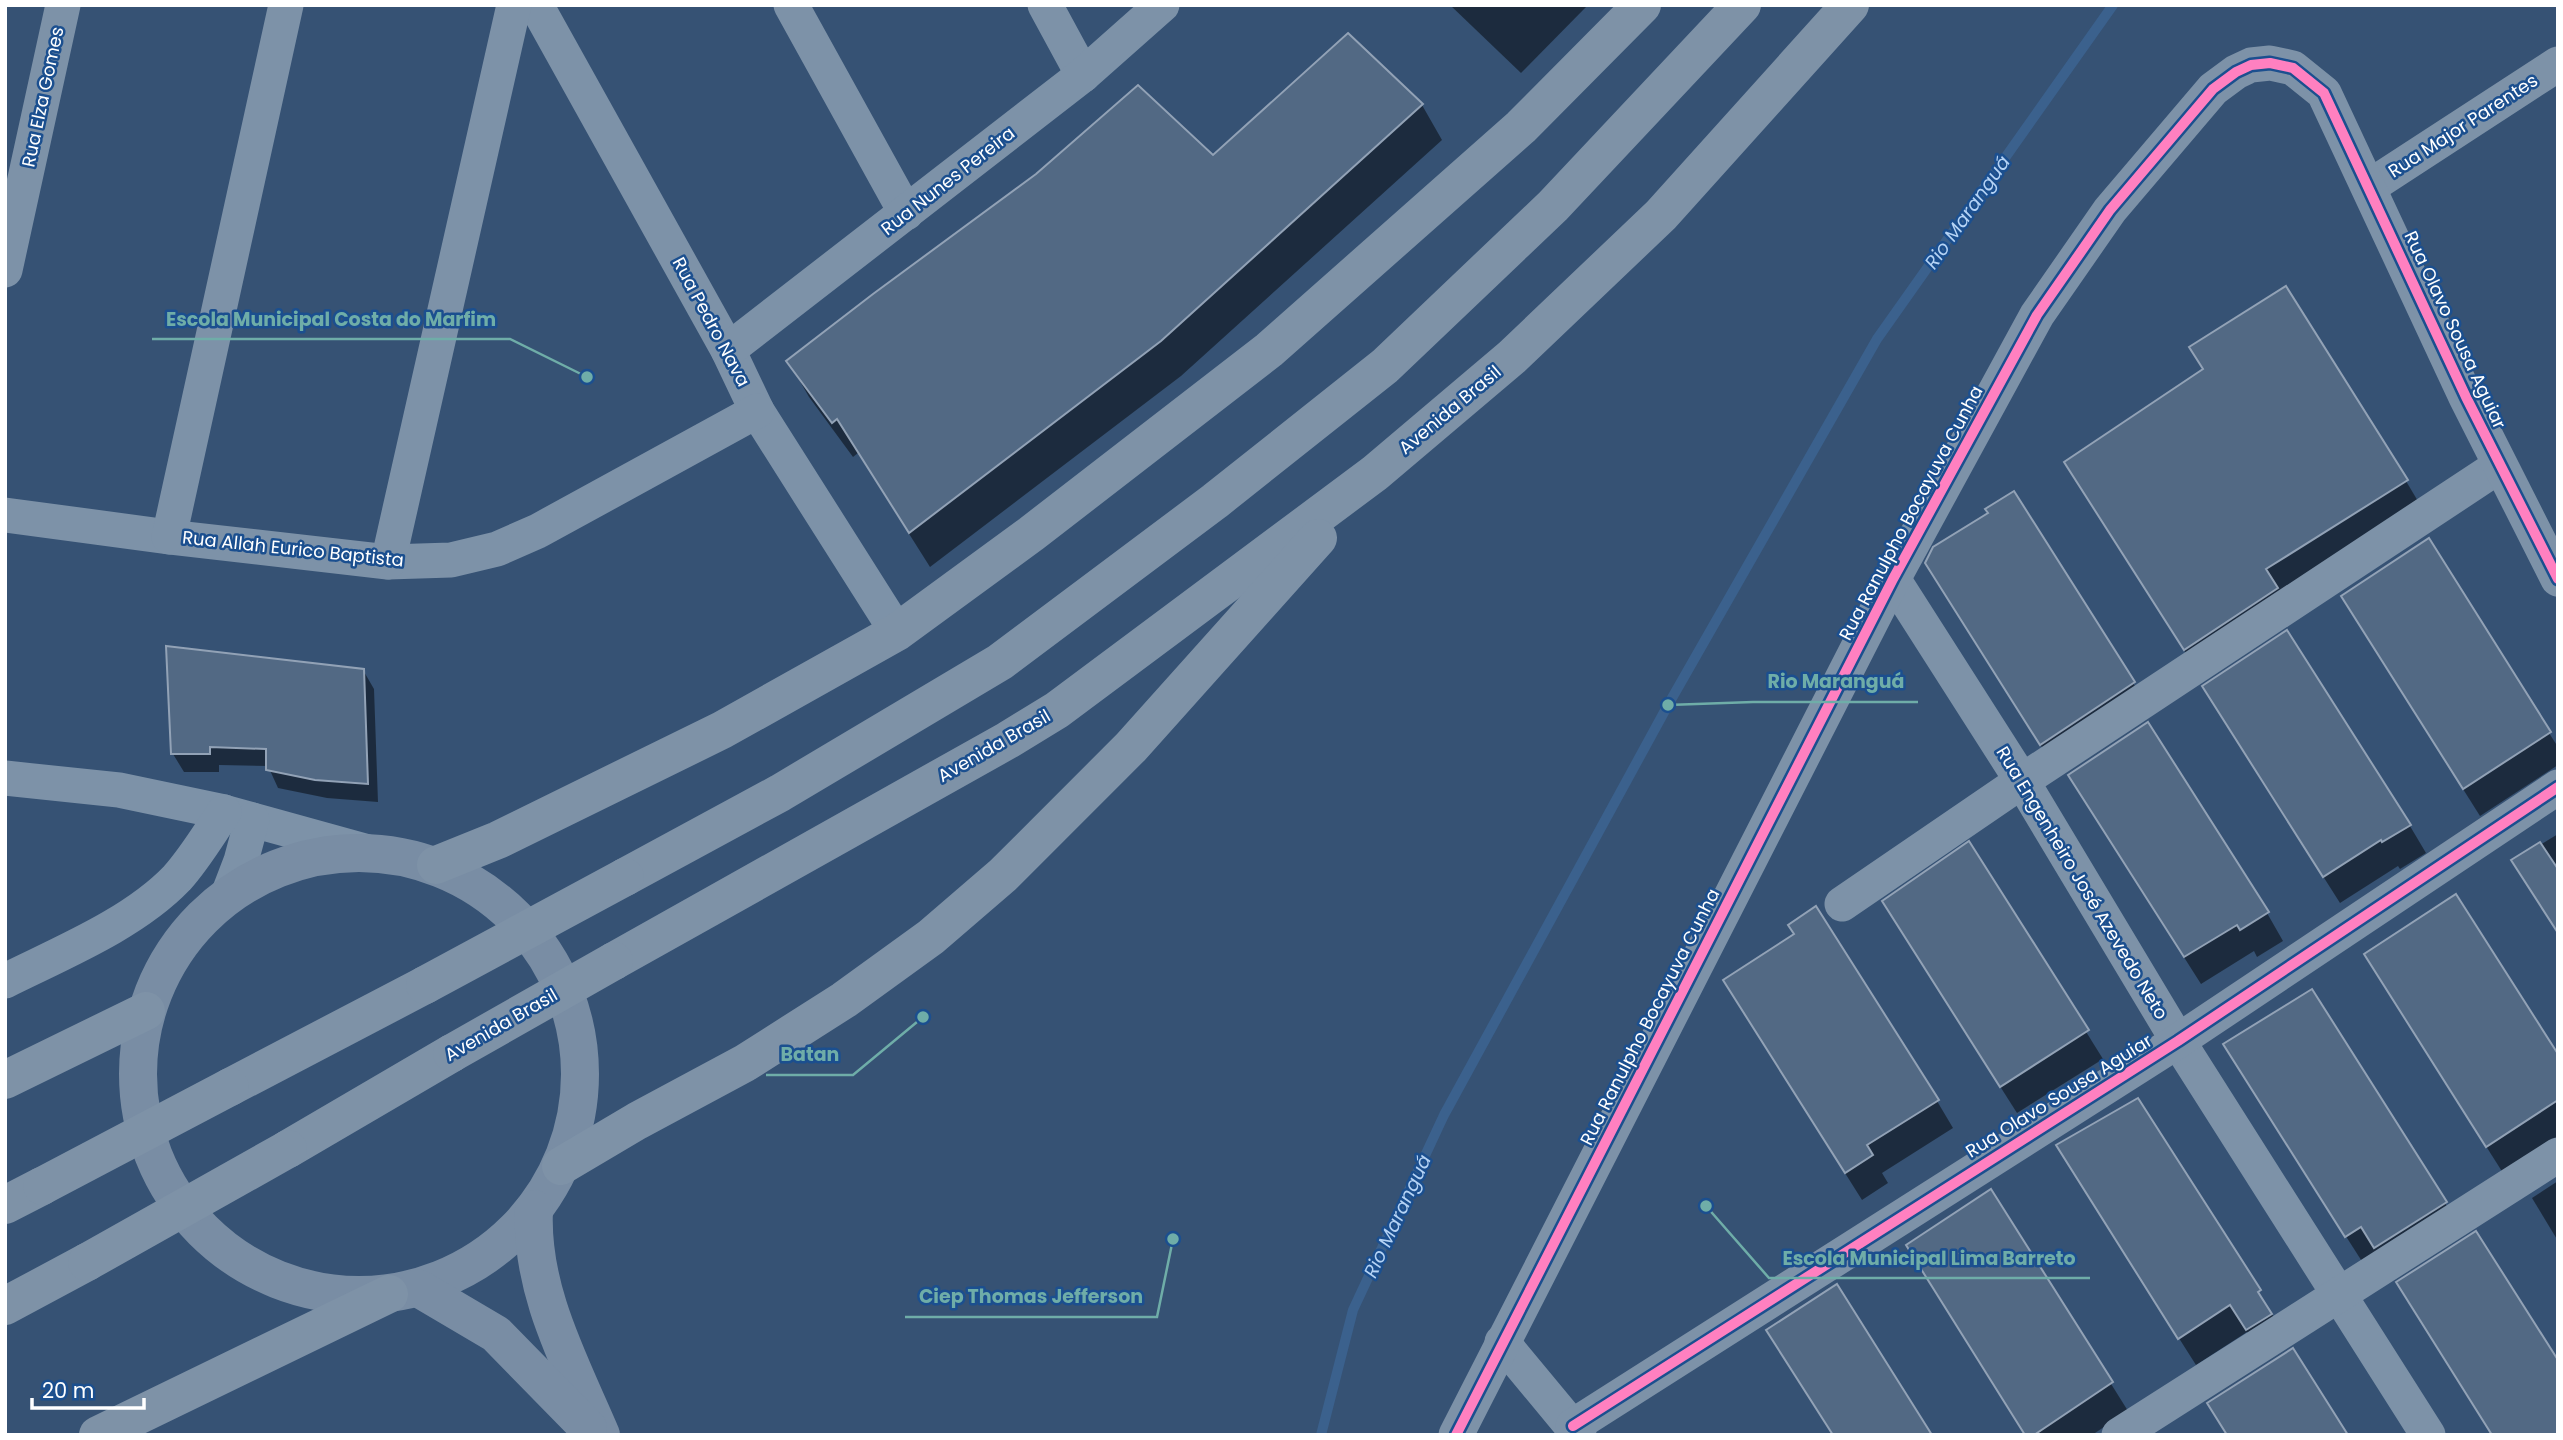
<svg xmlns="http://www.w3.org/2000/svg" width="2563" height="1440" font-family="Poppins,sans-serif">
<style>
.shadow{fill:#0007}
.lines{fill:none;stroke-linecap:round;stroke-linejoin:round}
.stream{stroke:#3b618d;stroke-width:10}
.building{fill:#526984;stroke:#92a2b6;stroke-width:2}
.street{stroke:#7d92a8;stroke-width:35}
.secondary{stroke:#798da4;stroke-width:38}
.highway{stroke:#7e92a7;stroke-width:38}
.highway-bridge{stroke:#7e92a7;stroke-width:38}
.cycleway-casing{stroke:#1b4f8f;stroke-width:15}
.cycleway{stroke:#ff80c0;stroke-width:10}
.labels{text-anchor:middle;stroke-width:5;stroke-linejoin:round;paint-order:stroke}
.street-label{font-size:18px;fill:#fff;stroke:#1b4f8f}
.water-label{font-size:19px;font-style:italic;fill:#b5d3f5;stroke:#1b4f8f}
.leader{fill:none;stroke:#6fada8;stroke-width:2.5}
.callout-dot{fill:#6fada8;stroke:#1b4f8f;stroke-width:2.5}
.callout-label{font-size:19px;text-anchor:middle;font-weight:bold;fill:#6fada8;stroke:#1b4f8f;stroke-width:5;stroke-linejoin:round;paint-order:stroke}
</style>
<rect width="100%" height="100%" fill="#365274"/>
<g class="shadow">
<polygon points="1450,5 1588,5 1521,73"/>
<polygon points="1422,105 1442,140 1181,376 930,567 858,453 853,457 809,397 789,362 1037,176 1213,158"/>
<polygon points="2204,370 2406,481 2422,508 2201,677 2082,489"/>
<polygon points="2014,493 2150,710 2057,771 1943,591 1990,513"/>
<polygon points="2359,624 2549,733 2558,747 2558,765 2480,816"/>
<polygon points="363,670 374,689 378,802 327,798 278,788 268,766 219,765 219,772 184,772 173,754"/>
<polygon points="2220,714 2410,826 2426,853 2400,869 2398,866 2340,903"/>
<polygon points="2086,803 2267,913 2283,941 2257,957 2254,951 2201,984"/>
<polygon points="2558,834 2558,932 2514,861"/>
<polygon points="1969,844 2103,1059 2017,1113 1900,929"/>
<polygon points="2382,982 2558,1057 2558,1138 2503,1173"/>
<polygon points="1741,1008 1937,1101 1953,1128 1882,1173 1888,1183 1862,1200"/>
<polygon points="2241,1072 2445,1203 2461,1230 2363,1263"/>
<polygon points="2138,1100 2275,1319 2263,1357 2247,1332 2196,1365 2074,1173"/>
<polygon points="2558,1181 2558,1241 2532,1198"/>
<polygon points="1991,1192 2128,1411 2092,1435 2025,1435 1924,1273"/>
</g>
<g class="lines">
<polyline class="stream" points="1321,1435 1353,1310 1444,1115 1668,705 1877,339 2113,5"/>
</g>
<g class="building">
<polygon points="1348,33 1423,104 1161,341 909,533 837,419 832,423 786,361 873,294 1036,174 1138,85 1213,155"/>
<polygon points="2286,286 2408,480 2266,569 2278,588 2184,650 2064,462 2203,369 2189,347"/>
<polygon points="2014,491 2135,682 2040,745 1925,563 1933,547 1988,513 1985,509"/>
<polygon points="2429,538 2551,732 2463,789 2341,596"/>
<polygon points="2287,630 2411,825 2382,842 2381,840 2323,877 2202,686"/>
<polygon points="166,646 364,669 368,784 315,780 266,770 266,749 210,747 210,754 171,754"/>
<polygon points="2148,722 2269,912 2240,930 2237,925 2184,957 2068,775"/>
<polygon points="1969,841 2089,1030 2000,1087 1882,901"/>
<polygon points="2540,842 2558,869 2558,933 2511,860"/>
<polygon points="2456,894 2558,1054 2558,1100 2486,1147 2364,954"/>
<polygon points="1816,906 1939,1100 1867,1145 1873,1155 1845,1173 1723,980 1794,934 1788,925"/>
<polygon points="2312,989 2447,1202 2374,1248 2361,1227 2345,1237 2223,1044"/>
<polygon points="2138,1098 2261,1290 2258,1292 2272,1314 2246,1330 2230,1305 2178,1339 2056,1145"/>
<polygon points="1991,1189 2113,1382 2034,1435 2025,1435 1906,1245"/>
<polygon points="2476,1231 2558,1360 2558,1435 2492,1435 2396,1282"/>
<polygon points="1837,1284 1932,1435 1833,1435 1766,1330"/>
<polygon points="2293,1348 2348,1435 2227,1435 2207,1403"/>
</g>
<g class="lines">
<g class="street">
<polyline points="536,5 728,350 757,411 897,632"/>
<polyline points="791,5 906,213"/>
<polyline points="1045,5 1083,75"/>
<polyline points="2369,187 2558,64"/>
<polyline points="5,270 63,5"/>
<polyline points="728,350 1083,75 1162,5"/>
<polyline points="5,515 169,537 388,562 451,560 497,549 538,531 757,411"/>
<polyline points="169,537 286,5"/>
<polyline points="388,562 514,5"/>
<polyline points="1893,579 2022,781 2178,1041 2428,1435"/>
<polyline points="5,778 119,790 224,812 365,851"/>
<polyline points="228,895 241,861 252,820"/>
<polyline points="1842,904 2022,781 2499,466"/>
<path d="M5,981c56,-28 128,-57 172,-103 18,-20 32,-44 47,-66"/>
<polyline points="1502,1342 1579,1435"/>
<polyline points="1573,1426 2178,1041 2558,787"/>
<polyline points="1456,1435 1893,579 2037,315 2110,210 2213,89 2236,72 2251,65 2270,63 2293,68 2324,93 2466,397 2558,579"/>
<polyline points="2119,1435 2558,1155"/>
</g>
<g class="secondary">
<circle cx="359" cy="1074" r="221"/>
<path d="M534,1209c-4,81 36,153 67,226"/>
<polyline points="418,1288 496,1334 588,1428"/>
</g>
<g class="highway">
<polyline points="436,865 498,840 722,730 897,632 1031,534 1269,350 1521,127 1642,5"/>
<polyline points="625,877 780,793 1000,662 1215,501 1385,366 1553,206 1742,5"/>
<polyline points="614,961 1008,740 1057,710 1375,473 1512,357 1661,215 1850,5"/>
<polyline points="5,1080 146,1011"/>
<polyline points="230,1087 425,985"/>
<polyline points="288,1149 452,1053"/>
<polyline points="561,1166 637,1121 745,1063 844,1000 931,937 1003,875 1131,747 1318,538"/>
<polyline points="5,1205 42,1186"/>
<polyline points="5,1306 87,1262"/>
<polyline points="98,1435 389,1294"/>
</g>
<g class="highway-bridge">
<polyline points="425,985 625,877"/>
<polyline points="452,1053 614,961"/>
<polyline points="42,1186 230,1087"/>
<polyline points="87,1262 288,1149"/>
</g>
<g class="cycleway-casing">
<g id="cycleway">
<polyline points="1573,1426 2178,1041 2558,787"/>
<polyline points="1456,1435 1893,579 2037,315 2110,210 2213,89 2236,72 2251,65 2270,63 2293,68 2324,93 2466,397 2558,579"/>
</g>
</g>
<use href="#cycleway" class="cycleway"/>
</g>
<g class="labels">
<g class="street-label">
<text transform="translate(43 97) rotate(-78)" y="6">Rua Elza Gomes</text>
<text transform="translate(2463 126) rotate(-33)" y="6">Rua Major Parentes</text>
<text transform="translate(948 181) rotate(-38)" y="6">Rua Nunes Pereira</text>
<text transform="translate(711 322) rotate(62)" y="6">Rua Pedro Nava</text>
<text transform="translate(2455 330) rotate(65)" y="6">Rua Olavo Sousa Aguiar</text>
<text transform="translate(1450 410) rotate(-40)" y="6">Avenida Brasil</text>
<text transform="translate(1911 513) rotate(-62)" y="6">Rua Ranulpho Bocayuva Cunha</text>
<text transform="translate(293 549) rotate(6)" y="6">Rua Allah Eurico Baptista</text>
<text transform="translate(994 746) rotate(-30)" y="6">Avenida Brasil</text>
<text transform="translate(2082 883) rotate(59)" y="6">Rua Engenheiro José Azevedo Neto</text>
<text transform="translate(1650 1017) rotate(-63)" y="6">Rua Ranulpho Bocayuva Cunha</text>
<text transform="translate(501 1025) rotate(-30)" y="6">Avenida Brasil</text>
<text transform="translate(2059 1096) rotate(-32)" y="6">Rua Olavo Sousa Aguiar</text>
</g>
<g class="water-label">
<text transform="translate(1967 212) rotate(-55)" y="7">Rio Maranguá</text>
<text transform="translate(1397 1216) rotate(-65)" y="7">Rio Maranguá</text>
</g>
</g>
<path class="leader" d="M587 377L510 339H152M1668 705L1753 702H1918M923 1017L853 1075H766M1706 1206L1769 1278H2090M1173 1239L1157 1317H905"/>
<g class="callout-dot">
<circle cx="587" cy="377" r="7"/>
<circle cx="1668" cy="705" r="7"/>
<circle cx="923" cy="1017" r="7"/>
<circle cx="1706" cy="1206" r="7"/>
<circle cx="1173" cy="1239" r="7"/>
</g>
<g class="callout-label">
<text x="331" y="326">Escola Municipal Costa do Marfim</text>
<text x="1836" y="688">Rio Maranguá</text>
<text x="810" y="1061">Batan</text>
<text x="1929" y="1265">Escola Municipal Lima Barreto</text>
<text x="1031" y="1303">Ciep Thomas Jefferson</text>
</g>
<rect width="2563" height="1440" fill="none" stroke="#ffffff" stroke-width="14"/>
<path d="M32 1398v10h112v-10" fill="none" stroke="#ffffff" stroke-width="3.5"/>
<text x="42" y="1398" font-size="21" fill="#ffffff" stroke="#1b4f8f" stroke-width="5" paint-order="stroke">20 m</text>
</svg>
